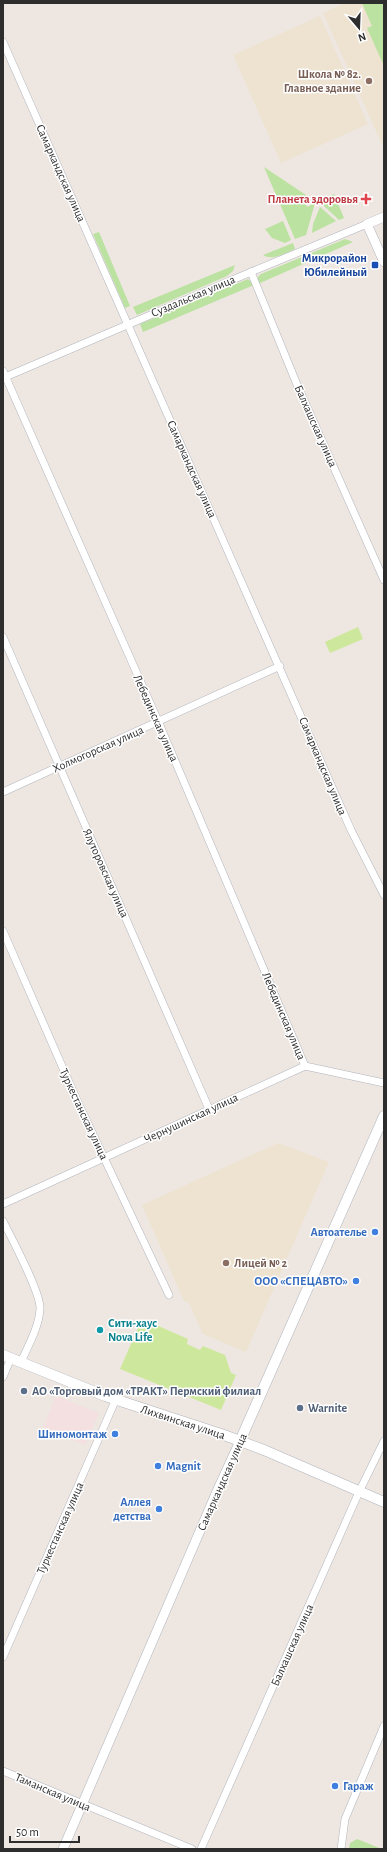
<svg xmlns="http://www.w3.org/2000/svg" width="387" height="1852" font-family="'Alegreya Sans',sans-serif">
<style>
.education{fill:#eee3d1}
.medical{fill:#f4dfe1}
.green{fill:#bbe2a0}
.pitch{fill:#cde89c}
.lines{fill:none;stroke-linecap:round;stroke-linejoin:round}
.minor-casing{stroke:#b1b4bd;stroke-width:8}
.tertiary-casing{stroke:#b1b4bd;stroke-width:10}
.secondary-casing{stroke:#b1b4bd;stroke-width:11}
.minor{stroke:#fff;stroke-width:7}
.tertiary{stroke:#fff;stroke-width:9}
.secondary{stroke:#fff;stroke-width:10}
.education-dot{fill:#8d6e63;stroke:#fff;stroke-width:1.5}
.health-dot{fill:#e0444e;stroke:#fff;stroke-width:1.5}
.transit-dot{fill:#1a4fb4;stroke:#fff;stroke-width:1.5}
.shop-dot{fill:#3f7fe0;stroke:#fff;stroke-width:1.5}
.culture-dot{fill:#0f9aa8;stroke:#fff;stroke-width:1.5}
.service-dot{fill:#5c6f8a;stroke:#fff;stroke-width:1.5}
.labels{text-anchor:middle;stroke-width:3;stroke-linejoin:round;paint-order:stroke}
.education-label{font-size:12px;font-weight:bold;fill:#785e54;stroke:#fff;text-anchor:end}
.street-label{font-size:12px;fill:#2d2d2d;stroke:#fff}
.health-label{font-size:12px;font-weight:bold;fill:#be3a42;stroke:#fff;text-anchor:end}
.transit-label{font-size:12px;font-weight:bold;fill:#164399;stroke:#fff;text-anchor:end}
.shop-label{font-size:12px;font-weight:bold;fill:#366cbe;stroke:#fff;text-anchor:end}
.culture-label{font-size:12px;font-weight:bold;fill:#0d838f;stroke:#fff;text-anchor:start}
.service-label{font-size:12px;font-weight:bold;fill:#4e5e75;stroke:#fff;text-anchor:start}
</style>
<rect width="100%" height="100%" fill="#eee7e1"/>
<g class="education">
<polygon points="345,3 384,3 384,149 323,13"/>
<polygon points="320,16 368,124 281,163 233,55"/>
<polygon points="278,1143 329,1162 246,1352 203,1334 189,1303 184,1301 142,1205"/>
</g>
<polygon class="medical" points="56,1396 99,1413 85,1445 43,1427"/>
<g class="green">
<polygon points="362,3 384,3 384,66 367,28 372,26"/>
<polygon points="264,167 309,197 304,199 307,207 315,203 306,235 295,239"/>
<polygon points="334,194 344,218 339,220 322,204 323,199"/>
<polygon points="320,207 336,221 312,233 313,224"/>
<polygon points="283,221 291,240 285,243 272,238 265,229"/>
<polygon points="99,232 130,306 125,308 93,234"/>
<polygon points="345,239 353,242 258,284 258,277 261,274"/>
<path d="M293,243l2,6c-10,4 -22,12 -32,6z"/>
<polygon points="235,265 233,271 227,276 137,315 133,307"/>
<polygon points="248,279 254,285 143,332 140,324"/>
<polygon points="357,1839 382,1849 349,1849 350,1843"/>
</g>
<g class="pitch">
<polygon points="358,627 363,639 330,653 325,642"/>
<polygon points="141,1321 154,1324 188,1339 187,1344 200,1350 203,1346 225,1355 231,1373 236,1375 221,1410 120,1369"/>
</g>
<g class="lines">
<g class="minor-casing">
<g id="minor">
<polyline points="3,42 351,830 384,895"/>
<polyline points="251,272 298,387 384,580"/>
<polyline points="3,371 158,721 305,1066"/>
<polyline points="3,378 251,272 367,224"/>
<polyline points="3,637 209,1109"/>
<polyline points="3,792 280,666"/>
<polyline points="3,931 79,1105 169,1295"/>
<polyline points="3,1204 305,1066 384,1083"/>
<path d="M3,1221c9,18 38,72 37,88 -1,18 -12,37 -19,53"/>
<polyline points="3,1377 11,1358"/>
<polyline points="3,1657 116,1399"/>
<polyline points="3,1771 192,1849"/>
<polyline points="201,1849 359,1492 384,1441"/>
<polyline points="341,1849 345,1819 384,1726"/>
</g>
</g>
<g class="tertiary-casing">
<g id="tertiary">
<polyline points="384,217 367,224 384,262"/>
<polyline points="63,1849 218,1489 240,1441"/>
</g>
</g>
<g class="secondary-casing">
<g id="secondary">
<polyline points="3,1355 105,1396 224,1435 264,1450 384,1502"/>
<polyline points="240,1441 384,1116"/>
</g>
</g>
<use href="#minor" class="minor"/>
<use href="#tertiary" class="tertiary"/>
<use href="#secondary" class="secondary"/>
</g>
<g class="education-dot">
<circle cx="369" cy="81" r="4"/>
<circle cx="226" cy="1263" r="4"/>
</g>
<path class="health-dot" d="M364 193h4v4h4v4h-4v4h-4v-4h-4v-4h4z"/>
<rect class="transit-dot" x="371" y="261" width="8" height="8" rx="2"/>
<g class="shop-dot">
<circle cx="375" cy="1232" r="4"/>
<circle cx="356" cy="1281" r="4"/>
<circle cx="115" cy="1434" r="4"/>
<circle cx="158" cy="1466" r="4"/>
<circle cx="159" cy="1509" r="4"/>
<circle cx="335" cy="1786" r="4"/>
</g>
<circle class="culture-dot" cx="100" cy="1330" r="4"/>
<g class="service-dot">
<circle cx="24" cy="1391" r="4"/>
<circle cx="300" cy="1408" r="4"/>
</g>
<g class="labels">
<g class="education-label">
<text x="361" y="78">Школа № 82.<tspan x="361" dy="14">Главное здание</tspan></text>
<text x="234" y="1267" text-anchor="start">Лицей № 2</text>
</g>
<g class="street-label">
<text transform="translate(61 173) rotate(66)" y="4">Самаркандская улица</text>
<text transform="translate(193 296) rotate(-23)" y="4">Суздальская улица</text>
<text transform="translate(316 426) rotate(66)" y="4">Балхашская улица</text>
<text transform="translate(192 469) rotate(66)" y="4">Самаркандская улица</text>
<text transform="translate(156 718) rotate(66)" y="4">Лебединская улица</text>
<text transform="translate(98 749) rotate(-24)" y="4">Холмогорская улица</text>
<text transform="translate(323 766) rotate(67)" y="4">Самаркандская улица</text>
<text transform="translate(106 873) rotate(66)" y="4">Ялуторовская улица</text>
<text transform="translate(284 1016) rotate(67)" y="4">Лебединская улица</text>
<text transform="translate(84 1114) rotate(65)" y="4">Туркестанская улица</text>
<text transform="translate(191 1118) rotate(-25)" y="4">Чернушинская улица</text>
<text transform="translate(183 1422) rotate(18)" y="4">Лихвинская улица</text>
<text transform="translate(222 1482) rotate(-66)" y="4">Самаркандская улица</text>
<text transform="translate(60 1528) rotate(-66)" y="4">Туркестанская улица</text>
<text transform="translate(292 1645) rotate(-66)" y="4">Балхашская улица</text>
<text transform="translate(53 1792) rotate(23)" y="4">Таманская улица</text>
</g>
<g class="health-label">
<text x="358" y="203">Планета здоровья</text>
</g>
<g class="transit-label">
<text x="367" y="262">Микрорайон<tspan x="367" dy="14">Юбилейный</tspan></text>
</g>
<g class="shop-label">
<text x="367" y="1236">Автоателье</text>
<text x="348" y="1285">ООО «СПЕЦАВТО»</text>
<text x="107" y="1438">Шинoмонтаж</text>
<text x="166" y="1470" text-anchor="start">Magnit</text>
<text x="151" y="1506">Аллея<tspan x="151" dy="14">детства</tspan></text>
<text x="343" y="1790" text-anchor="start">Гараж</text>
</g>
<g class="culture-label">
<text x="108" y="1327">Сити-хаус<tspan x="108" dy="14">Nova Life</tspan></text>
</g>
<g class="service-label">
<text x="32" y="1395">АО «Торговый дом «ТРАКТ» Пермский филиал</text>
<text x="308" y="1412">Warnite</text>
</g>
</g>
<rect width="387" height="1852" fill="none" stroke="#2d2d2d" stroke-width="8"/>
<g transform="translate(359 28) rotate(161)" stroke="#ffffff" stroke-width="3" paint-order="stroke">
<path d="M0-3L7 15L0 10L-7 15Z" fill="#2d2d2d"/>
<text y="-6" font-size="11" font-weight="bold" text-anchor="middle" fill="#2d2d2d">N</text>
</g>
<path d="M10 1836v6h69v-6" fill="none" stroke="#2d2d2d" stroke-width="2"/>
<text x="16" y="1836" font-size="12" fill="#2d2d2d" stroke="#ffffff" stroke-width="3" paint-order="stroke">50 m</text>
</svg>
